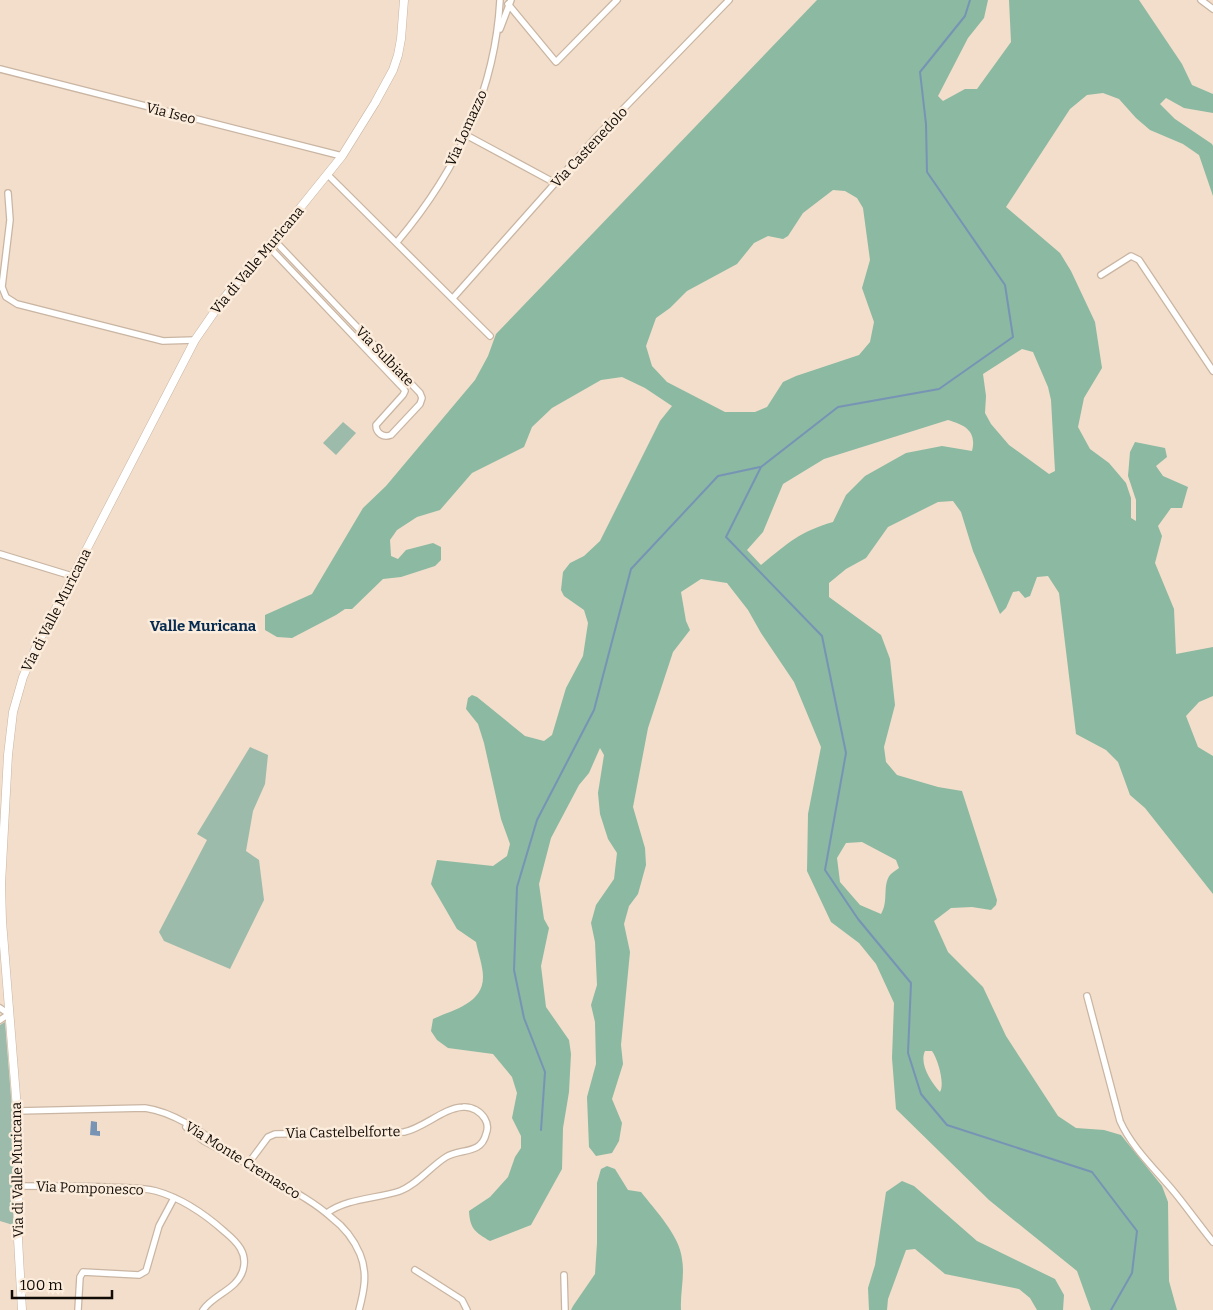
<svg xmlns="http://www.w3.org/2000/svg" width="1213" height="1310" font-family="Bitter,serif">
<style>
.green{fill:#9cbbab}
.forest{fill:#8bb9a2;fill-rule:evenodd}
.water{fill:#7794b5}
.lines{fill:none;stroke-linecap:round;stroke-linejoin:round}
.stream{stroke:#7794b5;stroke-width:2}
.street-casing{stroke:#c9b5a2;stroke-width:8}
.secondary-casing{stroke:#c9b5a2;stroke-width:9}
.street{stroke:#fff;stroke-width:5.5}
.secondary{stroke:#fff;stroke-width:8}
.labels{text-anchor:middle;stroke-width:5;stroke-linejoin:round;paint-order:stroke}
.street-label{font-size:14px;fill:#110b05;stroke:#fcecdc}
.neighbourhood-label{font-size:15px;font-weight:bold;fill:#052b51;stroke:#fcecdc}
</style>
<rect width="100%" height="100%" fill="#f2deca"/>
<g class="green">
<polygon points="343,422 356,433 336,455 323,443"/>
<polygon points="250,747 268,755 265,784 253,811 246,851 259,860 264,900 230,969 164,941 159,932 207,840 197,834"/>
<polygon points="5,1022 14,1134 13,1225 0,1221 0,1025"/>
</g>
<g class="forest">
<path d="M817,0h171l-4,18 -16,20 -30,58 5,5 22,-12h12l34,-47 -2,-42h130l43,64 10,21 21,9v19l-29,-5 -18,-10 -6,6 15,15 37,25 1,2v50l-14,-41 -16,-11 -33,-14 -14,-12 -17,-19 -16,-6 -16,2 -17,14 -64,98 54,46 11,18 24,51 7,46 -18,30 -6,29 12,22 19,14 17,20 5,15v20l5,3v-21l-8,-24 2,-24 5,-10 30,6 2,9 -11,9 7,10 25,11 -6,21h-11l-13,18 4,10 -7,27 19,46 2,45 37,-7v49l-14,6 -13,14 12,31 15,9v138l-68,-86 -15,-13 -12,-33 -12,-12 -30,-16 -17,-141 -11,-17 -11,1 -7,19 -5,2 -6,-7 -6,1 -7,16 -6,6 -27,-63 -12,-39 -8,-11 -15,1 -50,25 -22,31 -20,11 -17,14v14l52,38 9,24 5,46 -11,42 2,15 11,13 41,12 24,4 35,109 -1,5 -5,5 -19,-3 -21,1 -17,13 14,31 35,35 23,49 52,80 18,12 28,2 17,5 41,51 6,16 1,79 8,29h-86l-14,-39 -88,-71 -93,-91 -4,-51 2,-55 -18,-39 -17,-21 -28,-21 -24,-51 1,-57 13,-67 -27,-65 -33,-49 -13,-23 -21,-27 -26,-4 -20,13 5,29 4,9 -17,22 -25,76 -15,79 12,41 1,17 -8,29 -9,12 -5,18 6,28 -9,93 2,19 -11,35 10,24 -3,18 -7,12 -16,3 -7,-9 -2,-50 9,-33 -1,-42 -4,-17 6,-20 -2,-43 -4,-19 5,-18 18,-26 3,-26 -9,-14 -8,-25 -2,-21 6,-38 -4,-7 -11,25 -10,12 -28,53 -12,46 5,35 5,9 -8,38 5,41 23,33 2,14 -2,38 -6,36 -1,41 -31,56 -41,16c-15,-9 -20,-12 -21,-30l21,-14 18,-20 7,-20 6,-9v-12l-9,-18 5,-25 -5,-16 -19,-23 -45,-6 -11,-8 -6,-9 2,-12c19,-9 50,-15 50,-42 0,-11 -5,-24 -7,-35l-19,-13 -26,-45 6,-24 56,6 14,-10 3,-12 -9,-25 -17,-76 -6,-19 -12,-15 2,-11 4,-3 5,2 48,39 19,5 8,-6 14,-47 17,-32 5,-33 -4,-13 -20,-14 -3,-6 2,-18 7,-9 14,-7 16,-15 60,-120 12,-15 -27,-18 -23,-11 -21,3 -49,28 -20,19 -8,20 -52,26 -32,37 -23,7 -20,13 -7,10 1,16 7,3 8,-9 27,-7 8,4v13l-6,6 -34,11 -18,2 -31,30h-7l-9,6 -44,23 -15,-1 -12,-7v-15l47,-21 51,-86 23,-22 89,-106 13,-24 8,-22zM833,190l12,1 12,7 6,10 7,52 -8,28 12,34 -4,20 -11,13 -63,21 -13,6 -16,25 -12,5h-30l-58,-30 -15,-16 -6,-20 10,-28 14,-10 17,-17 50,-27 17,-21 14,-7 15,3 5,-3 15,-23zM1022,349l11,3 15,35 3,13 4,71 -6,3 -40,-29 -18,-21 -6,-11 1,-17 -3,-22zM948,420c17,5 29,11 24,31l-30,-5 -36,7 -41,23 -19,19 -13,27c-34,10 -45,21 -72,43l-14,-15 16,-18 20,-48 41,-25zM862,842l34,18 3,8c-3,2 -7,5 -9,7 -8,11 -1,26 -9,39l-21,-9 -20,-23 -3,-24 9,-15zM925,1051h7c6,8 13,33 8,41 -9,-10 -21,-28 -15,-41z"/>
<path d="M607,1166l8,3 13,21 13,2c14,18 39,44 41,67 3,17 -2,34 -1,51h-110l2,-4 22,-32 2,-31v-60l4,-14z"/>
<polygon points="902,1181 914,1186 977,1241 1055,1279 1064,1295 1063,1310 1037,1310 1030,1298 1019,1289 945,1274 915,1249 906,1250 888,1299 887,1310 869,1310 868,1288 875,1265 886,1192"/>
</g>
<polygon class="water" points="91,1121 97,1122 97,1131 100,1131 100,1136 90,1135"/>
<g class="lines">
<g class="stream">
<polyline points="970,0 965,16 920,72 926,124 927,172 1005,285 1013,337 939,389 838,407 761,467 726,537 822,636 846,753 825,870 858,919 911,983 908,1053 921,1094 947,1125 1092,1172 1137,1231 1132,1273 1111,1310"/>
<polyline points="541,1130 545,1072 524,1018 514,970 517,887 537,820 594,710 631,569 718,476 760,467"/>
</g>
<g class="street-casing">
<g id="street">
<polyline points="1201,0 1213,9"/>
<polyline points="508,4 556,62 617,0"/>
<polyline points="500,29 511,0"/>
<polyline points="0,69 342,156"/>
<polyline points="466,135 555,183"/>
<polyline points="328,175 490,336"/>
<polyline points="8,193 10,220 2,287 6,297 17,304 163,341 195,340"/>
<path d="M397,242c59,-70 98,-149 103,-242"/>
<path d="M268,246l135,142 2,3 -2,4 -27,30c0,8 7,13 15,10l29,-31 2,-6 -2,-5 -146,-153"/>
<polyline points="1101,275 1131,256 1139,260 1213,371"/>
<polyline points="453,298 597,136 729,0"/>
<polyline points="0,554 72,576"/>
<path d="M1087,996l33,125c12,27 36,49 55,72 13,16 25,33 38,49"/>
<polyline points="0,1008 9,1014 0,1020"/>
<path d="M17,1111l128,-3c37,5 73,37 103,57 27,17 61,32 84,53 12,9 22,22 28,36 8,19 4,37 -1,56"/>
<polyline points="186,1127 204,1141 230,1155"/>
<path d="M248,1164l20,-27 7,-3 129,-2c20,-4 39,-24 59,-25 9,-1 18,5 22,12 3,5 3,10 1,15 -5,21 -26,14 -40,23 -16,10 -28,27 -46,34 -24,8 -52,7 -73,22"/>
<path d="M19,1186c29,0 59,0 88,1 16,1 34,0 49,4 25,7 50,24 69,41 12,10 23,21 18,38 -6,20 -29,24 -40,40"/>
<polyline points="415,1270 462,1300 467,1310"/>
<polyline points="564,1275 565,1310"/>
<polyline points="78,1310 80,1277 83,1272 139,1275 146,1271 159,1226 174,1198"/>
</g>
</g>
<g class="secondary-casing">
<polyline id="secondary" points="22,1310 18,1239 19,1134 2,921 1,884 8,755 13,712 23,677 38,643 195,340 224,298 288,223 342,156 375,103 393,70 398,55 401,39 404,0"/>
</g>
<use href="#street" class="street"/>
<use href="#secondary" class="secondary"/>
</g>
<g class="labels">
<g class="street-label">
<text transform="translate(171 113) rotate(14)" y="5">Via Iseo</text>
<text transform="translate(466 128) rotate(-66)" y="5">Via Lomazzo</text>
<text transform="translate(589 147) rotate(-47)" y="5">Via Castenedolo</text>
<text transform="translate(257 260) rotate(-50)" y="5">Via di Valle Muricana</text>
<text transform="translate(385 356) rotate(46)" y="5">Via Sulbiate</text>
<text transform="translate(56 610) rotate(-63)" y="5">Via di Valle Muricana</text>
<text transform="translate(343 1132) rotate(-1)" y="5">Via Castelbelforte</text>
<text transform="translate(243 1160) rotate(32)" y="5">Via Monte Cremasco</text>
<text transform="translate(17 1170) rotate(-91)" y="5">Via di Valle Muricana</text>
<text transform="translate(90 1188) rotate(2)" y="5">Via Pomponesco</text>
</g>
<g class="neighbourhood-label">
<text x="203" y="631">Valle Muricana</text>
</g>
</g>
<path d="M12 1290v8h100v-8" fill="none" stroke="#110b05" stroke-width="2.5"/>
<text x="20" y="1290" font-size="15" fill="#110b05" stroke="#fcecdc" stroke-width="4" paint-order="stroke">100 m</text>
</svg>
